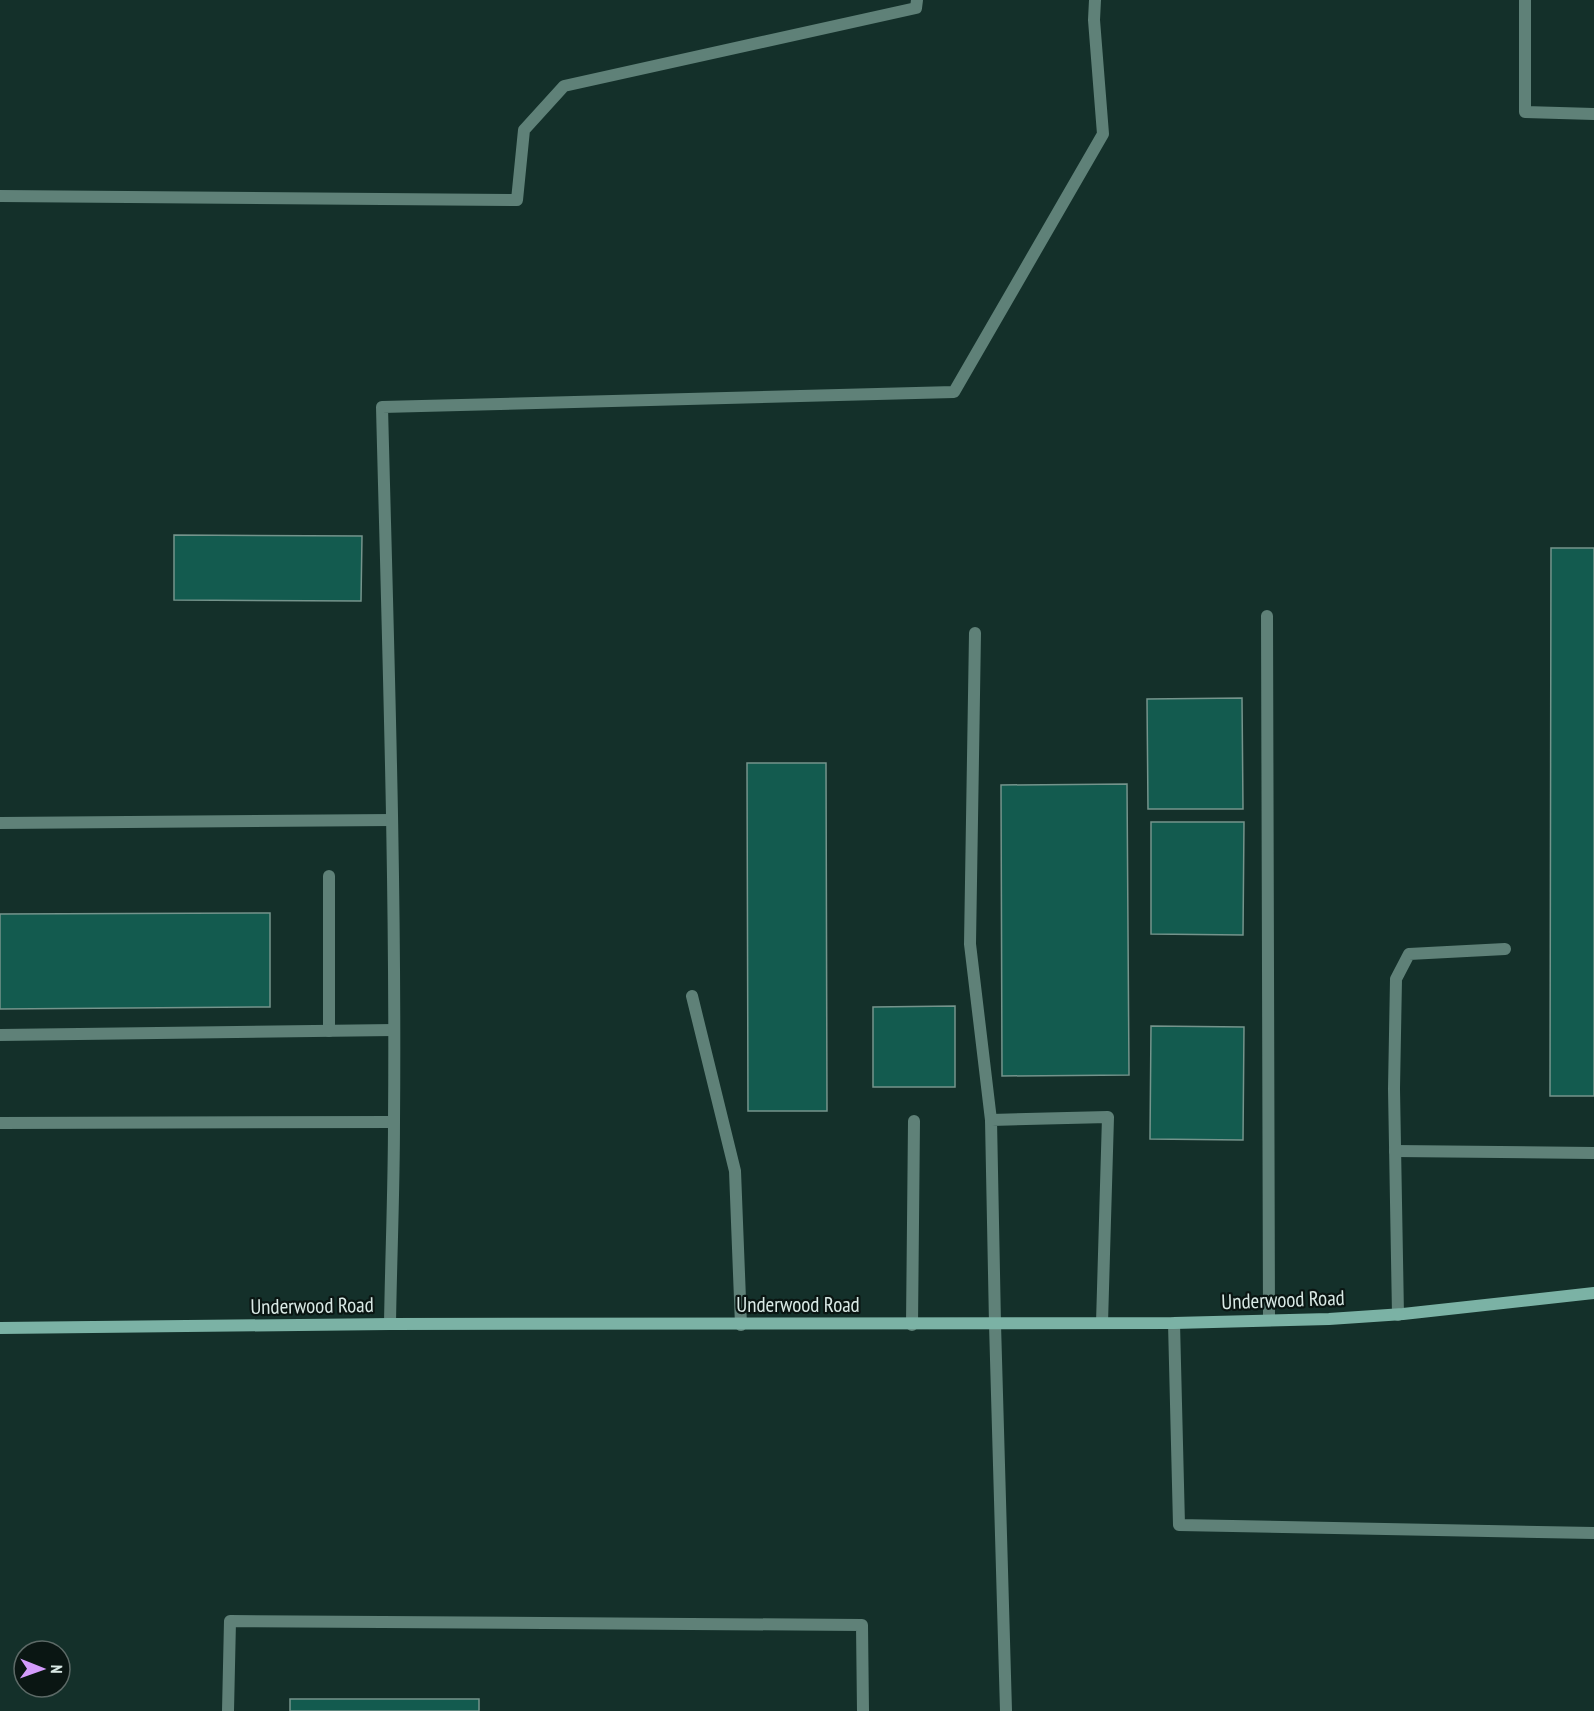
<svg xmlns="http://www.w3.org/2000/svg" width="1594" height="1711" font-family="'PT Sans Narrow',sans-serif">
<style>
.building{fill:#135b4f;stroke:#75948c;stroke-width:1.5}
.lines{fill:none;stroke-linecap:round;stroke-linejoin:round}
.service{stroke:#5f8178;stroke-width:12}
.secondary{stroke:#7bb2a5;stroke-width:12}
.labels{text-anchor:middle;stroke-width:4.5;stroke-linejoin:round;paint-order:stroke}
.street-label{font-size:21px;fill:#d9e9e5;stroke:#0a1613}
</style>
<rect width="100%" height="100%" fill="#14302a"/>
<g class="building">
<polygon points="174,535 362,536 361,601 174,600"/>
<polygon points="1551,548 1594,548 1594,1096 1550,1096"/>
<polygon points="1242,698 1243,809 1148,809 1147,699"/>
<polygon points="747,763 826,763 827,1111 748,1111"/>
<polygon points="1127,784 1129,1075 1002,1076 1001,785"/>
<polygon points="1151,822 1244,822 1243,935 1151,934"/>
<polygon points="270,913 270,1007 0,1009 0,914"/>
<polygon points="955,1006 955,1087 873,1087 873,1007"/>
<polygon points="1151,1026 1244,1027 1243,1140 1150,1139"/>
<rect x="290" y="1699" width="189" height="12"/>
</g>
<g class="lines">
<g class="service">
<polyline points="1525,0 1525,112 1594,114"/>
<polyline points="0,196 517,200 524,130 564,86 916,8 917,0"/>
<polyline points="1267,616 1269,1320"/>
<polyline points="975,633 970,944 991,1120"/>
<polyline points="0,823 392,820"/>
<polyline points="329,876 329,1031"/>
<polyline points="692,996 735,1171 741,1325"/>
<polyline points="0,1035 394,1030"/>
<polyline points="0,1123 394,1122"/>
<polyline points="1395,1151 1594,1153"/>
<polyline points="1398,1315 1394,1089 1396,979 1409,954 1505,949"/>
<polyline points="1174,1323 1179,1525 1594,1533"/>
<path d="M390,1324c1,-67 4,-135 4,-202 2,-239 -6,-477 -12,-715l572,-15 149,-258 -9,-114 1,-20"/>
<polyline points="912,1325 914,1121"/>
<polyline points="228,1711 230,1621 862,1625 863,1711"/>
<polyline points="1006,1711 995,1324 991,1120 1108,1117 1102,1323"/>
</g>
<polyline class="secondary" points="0,1328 390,1324 1174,1323 1329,1319 1403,1314 1594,1293"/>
</g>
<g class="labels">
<g class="street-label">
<text transform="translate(1283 1300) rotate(-2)" y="7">Underwood Road</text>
<text x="798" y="1312">Underwood Road</text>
<text transform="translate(312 1306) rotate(-1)" y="7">Underwood Road</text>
</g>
</g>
<g transform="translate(42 1669) rotate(91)"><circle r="28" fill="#0a1613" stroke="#5d6a67" stroke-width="1.5"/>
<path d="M0-4.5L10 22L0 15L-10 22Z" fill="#d49cfc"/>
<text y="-9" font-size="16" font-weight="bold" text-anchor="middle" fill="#d9e9e5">N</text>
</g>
</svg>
